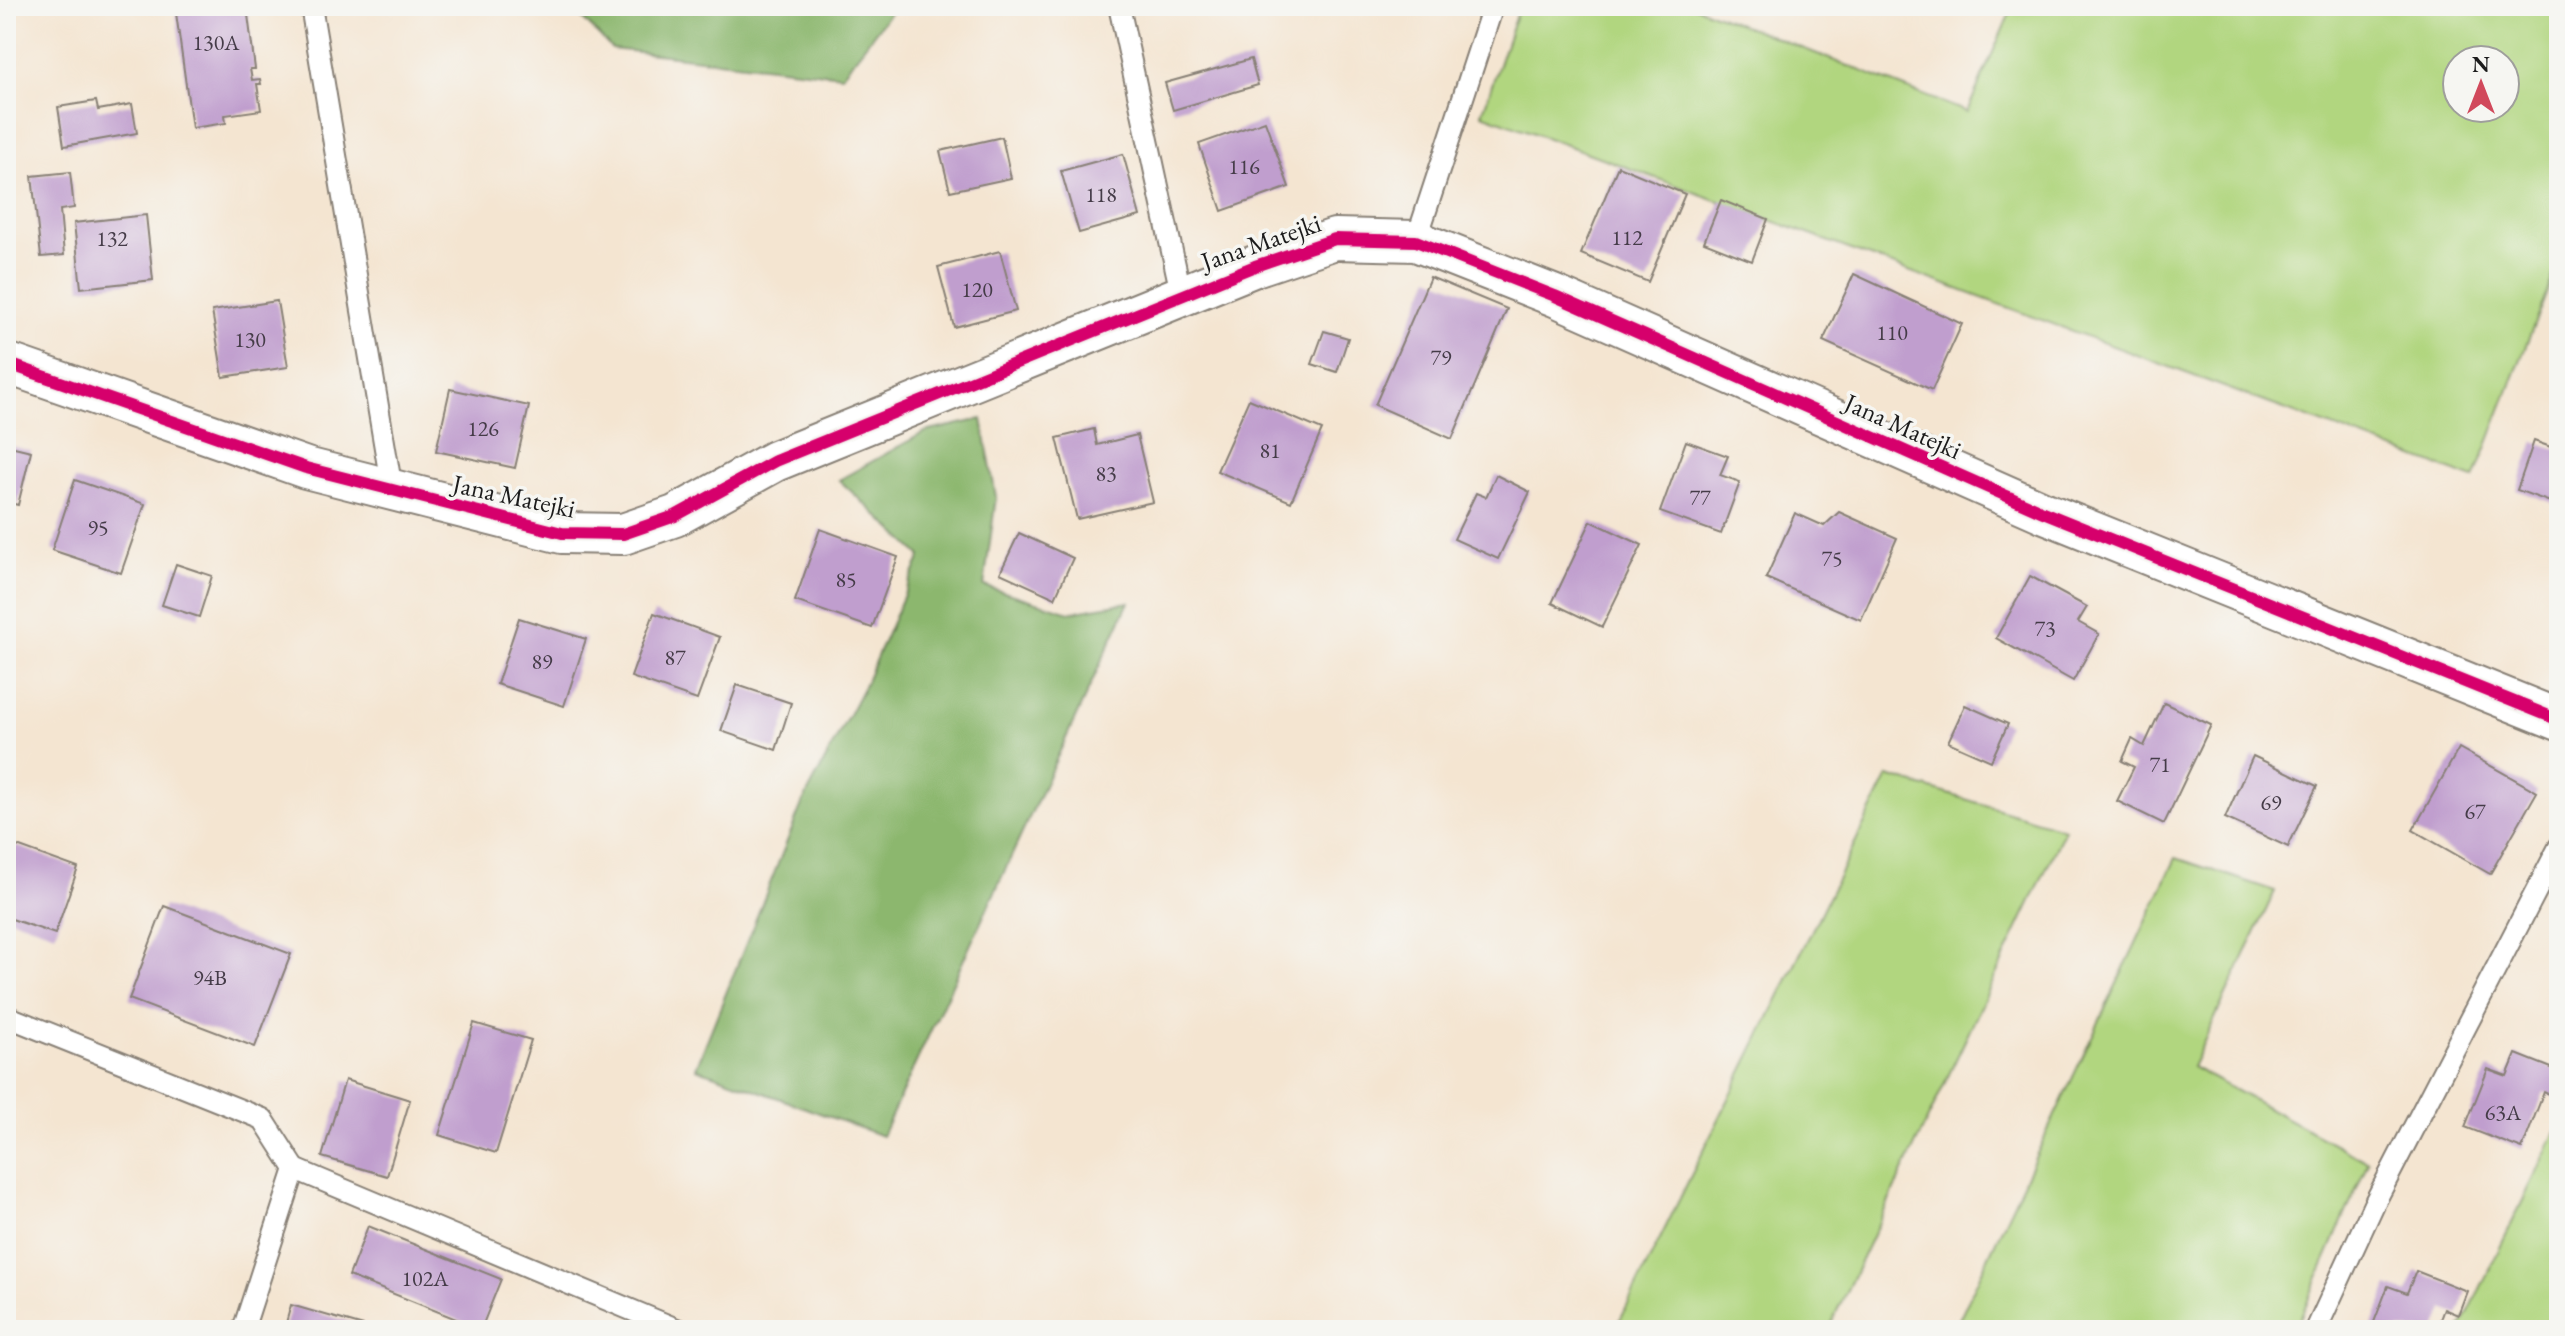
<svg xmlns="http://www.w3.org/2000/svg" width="2565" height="1336" font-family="'EB Garamond',serif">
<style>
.green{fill:#b1d67f;stroke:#66794e;stroke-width:2;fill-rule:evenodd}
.forest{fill:#8cb76e;stroke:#546a45;stroke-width:2}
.building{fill:#c09ece}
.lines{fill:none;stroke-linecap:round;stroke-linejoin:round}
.service-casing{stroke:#888076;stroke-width:24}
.minor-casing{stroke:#888076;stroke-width:44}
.service{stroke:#fff;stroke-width:20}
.minor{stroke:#fff;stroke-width:40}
.cycleway-casing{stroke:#f6f6f2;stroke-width:17}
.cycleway{stroke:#d6006c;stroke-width:12}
.labels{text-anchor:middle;stroke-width:7;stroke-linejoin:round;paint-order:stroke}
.number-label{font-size:22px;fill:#453c48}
.street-label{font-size:26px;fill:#1c1c1c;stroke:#f6f6f2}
</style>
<rect width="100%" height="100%" fill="#f6f6f2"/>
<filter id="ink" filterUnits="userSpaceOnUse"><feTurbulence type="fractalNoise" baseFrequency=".0125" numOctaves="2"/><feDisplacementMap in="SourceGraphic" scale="16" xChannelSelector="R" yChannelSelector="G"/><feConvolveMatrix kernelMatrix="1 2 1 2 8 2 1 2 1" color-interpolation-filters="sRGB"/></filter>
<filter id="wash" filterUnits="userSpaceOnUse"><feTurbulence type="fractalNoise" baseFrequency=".006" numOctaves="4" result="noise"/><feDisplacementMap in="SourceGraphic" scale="32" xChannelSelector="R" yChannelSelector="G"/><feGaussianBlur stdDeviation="1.8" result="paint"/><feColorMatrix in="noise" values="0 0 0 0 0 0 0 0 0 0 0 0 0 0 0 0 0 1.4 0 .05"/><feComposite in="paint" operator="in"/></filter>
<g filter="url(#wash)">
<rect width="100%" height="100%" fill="#f4e5d1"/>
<g class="green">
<path d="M1519,6h175l273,106 46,-106h546v255l-85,218 -992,-365zM2457,60h48v48h-48z"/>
<polygon points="1888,776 2065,829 1828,1330 1615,1330"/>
<polygon points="2176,858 2275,891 2192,1067 2368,1162 2295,1330 1954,1330"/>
<polygon points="2559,1126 2559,1330 2460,1330"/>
</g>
<g class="forest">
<polygon points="570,6 895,6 842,75 612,49"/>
<polygon points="982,419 996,497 984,586 1070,612 1129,602 882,1136 696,1068 802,804 864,686 921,556 839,480 925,432"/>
</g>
<g id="blocks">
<g class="building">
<polygon points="175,6 240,6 241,11 250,10 248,15 255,69 250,69 252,80 260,79 261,84 257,84 261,110 225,115 226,123 192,128"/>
<polygon points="1251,59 1258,85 1173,110 1165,83"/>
<polygon points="96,101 98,110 132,104 137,133 64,146 58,107"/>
<polygon points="1265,121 1289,187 1222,211 1199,144"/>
<polygon points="1002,137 1011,178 950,191 940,151"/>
<polygon points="1123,154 1140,216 1079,233 1061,171"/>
<polygon points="1618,166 1685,194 1648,282 1581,254"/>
<polygon points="70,172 74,208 60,210 64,255 41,257 32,176"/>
<polygon points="1721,200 1768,219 1752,261 1704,242"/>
<polygon points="146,215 153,280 81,288 74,223"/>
<polygon points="1000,251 1016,311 954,327 938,267"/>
<polygon points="1854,274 1962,324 1932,390 1823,341"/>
<polygon points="1430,277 1507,309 1452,439 1375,405"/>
<polygon points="277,301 288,367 223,377 212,311"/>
<polygon points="1324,331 1348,338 1337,372 1312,364"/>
<polygon points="450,389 529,406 515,468 436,451"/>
<polygon points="1249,399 1322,430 1291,502 1217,471"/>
<polygon points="1094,429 1097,445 1137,435 1153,502 1077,519 1057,438"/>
<polygon points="1686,441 1728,456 1720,475 1740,482 1721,534 1660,512"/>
<polygon points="2534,441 2559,450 2556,504 2517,490"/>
<polygon points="6,445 31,451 18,505 6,502"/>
<polygon points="1496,475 1530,492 1498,559 1454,539 1476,493 1486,497"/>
<polygon points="75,480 145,504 121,573 52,550"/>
<polygon points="1839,512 1897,538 1861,620 1766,578 1795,513 1824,526"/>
<polygon points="1591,521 1642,545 1602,627 1552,603"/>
<polygon points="820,529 898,557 872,628 795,601"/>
<polygon points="1019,533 1073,558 1055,598 1000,573"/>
<polygon points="176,564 212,576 199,617 162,605"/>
<polygon points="2030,576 2087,607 2078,622 2099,634 2073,681 1996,638"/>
<polygon points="654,613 720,637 697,700 631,677"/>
<polygon points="519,618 586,639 564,706 497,684"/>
<polygon points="737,685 791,703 776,750 721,731"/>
<polygon points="2164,703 2211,725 2164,824 2117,801 2134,767 2122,761 2132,739 2144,746"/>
<polygon points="1965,705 2008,724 1991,761 1948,742"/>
<polygon points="2459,748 2537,792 2490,874 2413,830"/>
<polygon points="2253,756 2317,786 2288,847 2225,818"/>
<polygon points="6,842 78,868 55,934 6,917"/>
<polygon points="164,906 291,954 255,1047 129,999"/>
<polygon points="474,1023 531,1040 496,1153 439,1135"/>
<polygon points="2516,1054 2559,1071 2557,1098 2544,1092 2522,1149 2465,1127 2488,1069 2507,1076"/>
<polygon points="345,1080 410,1100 387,1176 322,1157"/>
<polygon points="368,1226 501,1279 481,1329 349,1276"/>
<polygon points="2416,1271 2467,1291 2458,1315 2444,1309 2436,1330 2371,1330 2388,1286 2407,1293"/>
<polygon points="291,1305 374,1329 374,1330 284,1330"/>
</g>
</g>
</g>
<g filter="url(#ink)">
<use href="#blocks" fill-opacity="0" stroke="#888076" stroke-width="2"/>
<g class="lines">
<g class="service-casing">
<g id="service">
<polyline points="311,6 392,490"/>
<polyline points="1119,6 1181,293"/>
<polyline points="1416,241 1493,6"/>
<polyline points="6,1016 263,1119 295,1169 243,1330"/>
<polyline points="295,1169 679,1330"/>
<polyline points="2316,1330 2374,1204 2559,847"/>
</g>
</g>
<g class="minor-casing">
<polyline id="minor" points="6,363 306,468 562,533 623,534 675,516 775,461 1255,266 1335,239 1416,241 1555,296 2043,512 2559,720"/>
</g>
<use href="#service" class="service"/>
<use href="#minor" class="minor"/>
<g class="cycleway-casing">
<polyline id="cycleway" points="6,363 306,468 562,533 623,534 675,516 775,461 1255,266 1335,239 1416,241 1555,296 2043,512 2559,720"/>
</g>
<use href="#cycleway" class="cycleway"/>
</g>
</g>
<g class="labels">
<g class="number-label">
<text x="216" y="50">130A</text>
<text x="1244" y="174">116</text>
<text x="1101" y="202">118</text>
<text x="1627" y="245">112</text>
<text x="112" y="246">132</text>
<text x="977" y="297">120</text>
<text x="1892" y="340">110</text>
<text x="250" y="347">130</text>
<text x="1441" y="365">79</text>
<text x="483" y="436">126</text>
<text x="1270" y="458">81</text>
<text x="1106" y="481">83</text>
<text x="1700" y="505">77</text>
<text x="98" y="535">95</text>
<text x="1832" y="566">75</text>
<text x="846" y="587">85</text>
<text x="2045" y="636">73</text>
<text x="675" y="665">87</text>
<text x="542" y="669">89</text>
<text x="2160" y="772">71</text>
<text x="2271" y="810">69</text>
<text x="2475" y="819">67</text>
<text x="210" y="985">94B</text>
<text x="2503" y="1120">63A</text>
<text x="425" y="1286">102A</text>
</g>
<g class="street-label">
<text transform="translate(1261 242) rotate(-19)" y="9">Jana Matejki</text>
<text transform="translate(1903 426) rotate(24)" y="9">Jana Matejki</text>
<text transform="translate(514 496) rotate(12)" y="9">Jana Matejki</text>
</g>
</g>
<rect width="2565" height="1336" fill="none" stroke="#f6f6f2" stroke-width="32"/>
<g transform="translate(2481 84)"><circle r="38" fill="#f6f6f2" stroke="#9f9f9c" stroke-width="2"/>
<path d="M0-6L14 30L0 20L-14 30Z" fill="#d1495b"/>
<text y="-12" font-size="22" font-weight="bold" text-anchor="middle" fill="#1c1c1c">N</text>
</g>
</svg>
